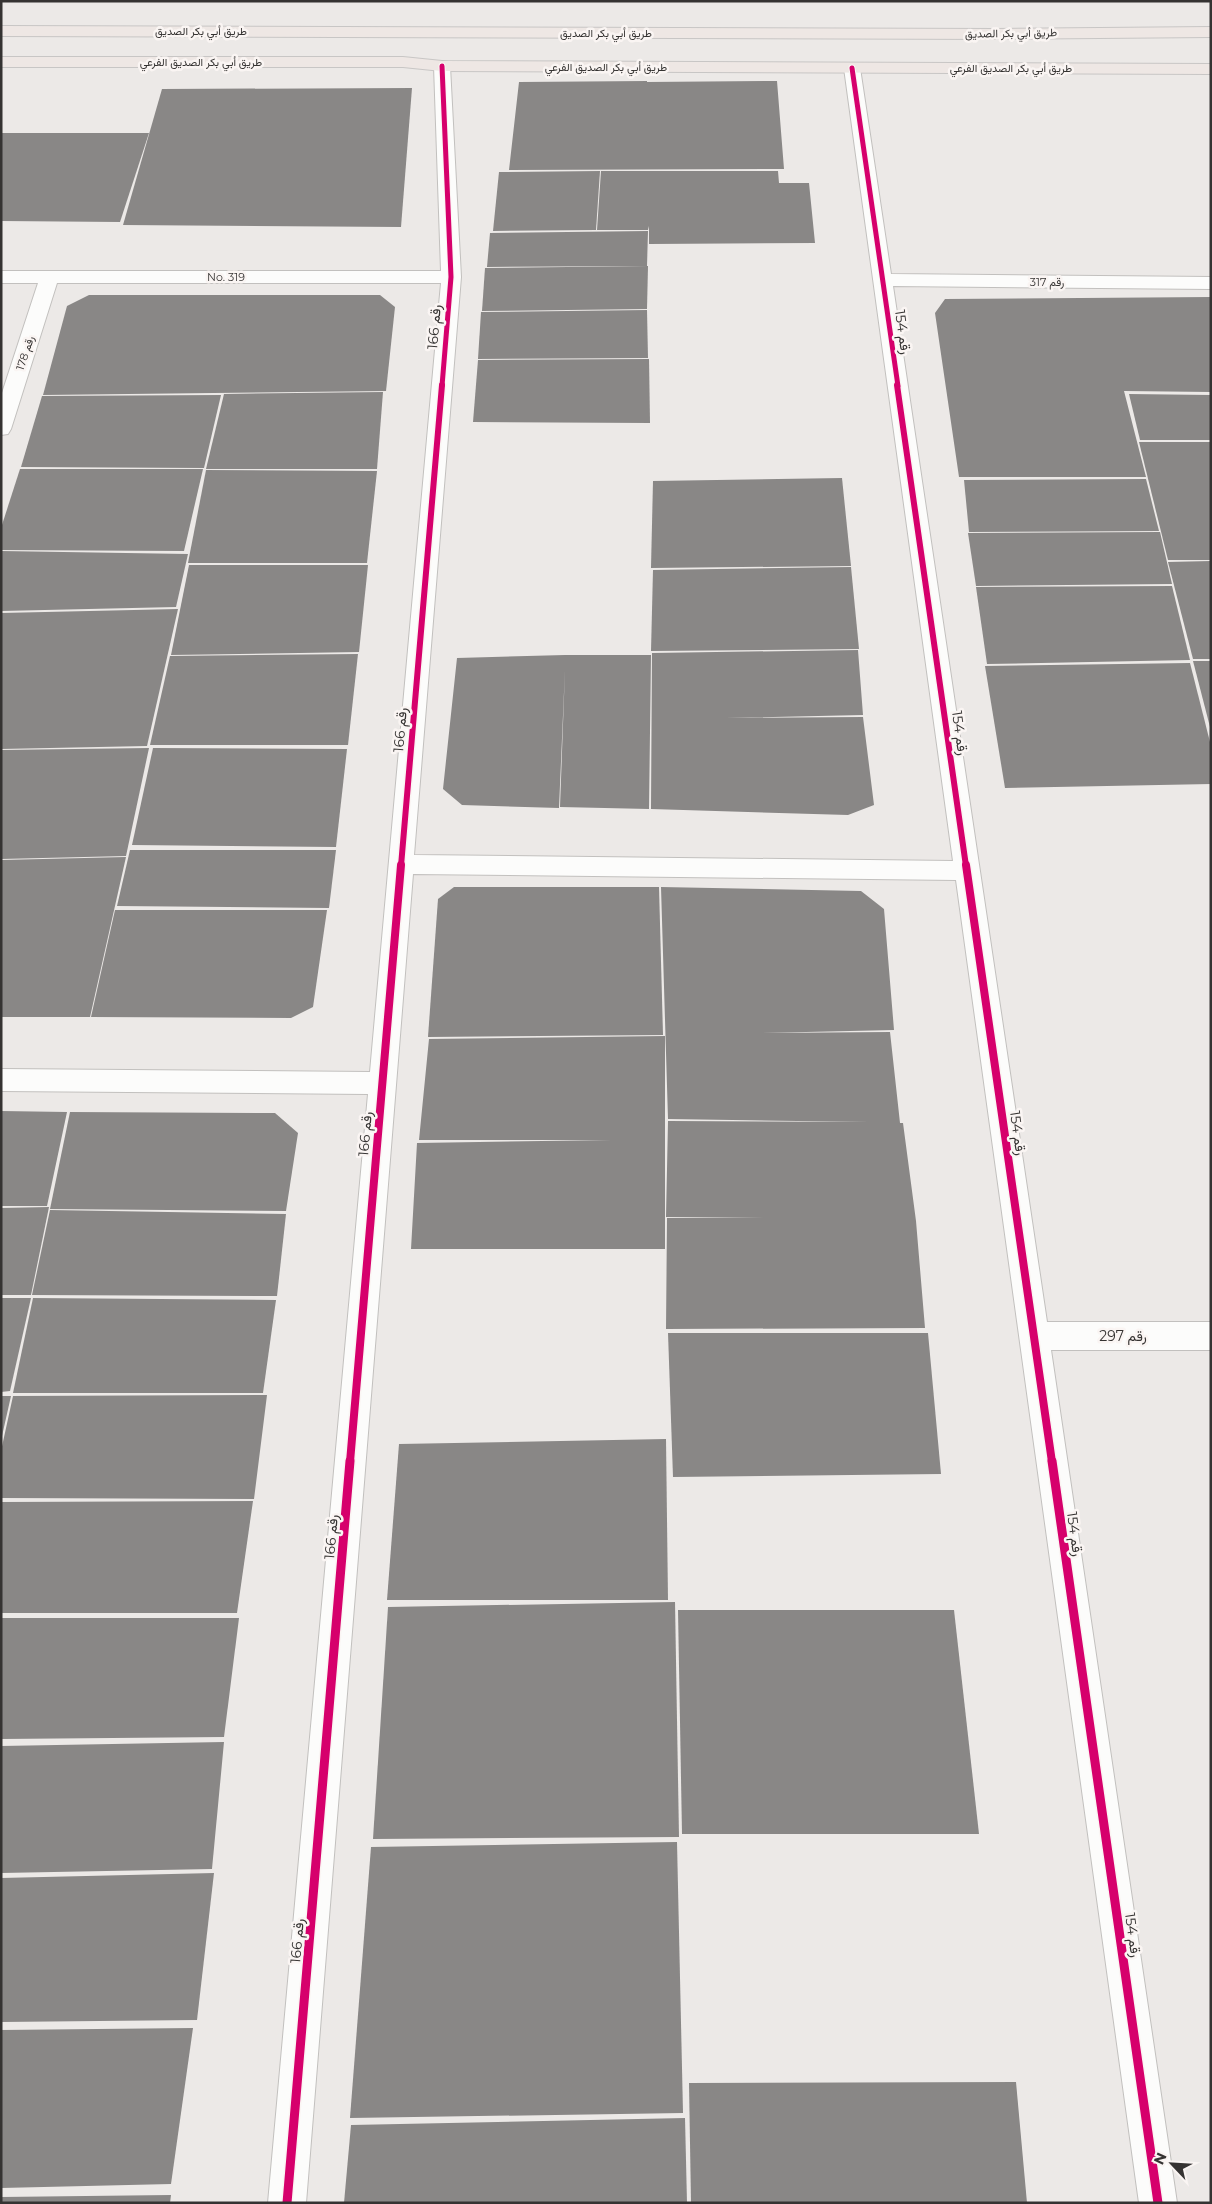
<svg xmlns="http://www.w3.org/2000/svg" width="1212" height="2204" font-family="Montserrat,Vazirmatn,sans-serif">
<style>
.building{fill:#898786}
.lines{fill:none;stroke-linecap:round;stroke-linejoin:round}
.minor-casing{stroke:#c2c0be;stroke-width:2}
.major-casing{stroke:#c8c6c5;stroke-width:2}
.minor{fill:#fcfcfb;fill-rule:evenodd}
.major{fill:#eee7e4;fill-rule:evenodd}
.cycleway-far3-casing{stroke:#faf5f3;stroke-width:7}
.cycleway-far2-casing{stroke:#faf5f3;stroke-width:9}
.cycleway-far1-casing{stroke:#faf5f3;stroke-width:11}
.cycleway-casing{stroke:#faf5f3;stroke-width:12}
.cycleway-far3{stroke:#d6006c;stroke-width:5}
.cycleway-far2{stroke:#d6006c;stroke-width:6}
.cycleway-far1{stroke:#d6006c;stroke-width:8}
.cycleway{stroke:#d6006c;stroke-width:9}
.labels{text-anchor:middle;stroke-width:5;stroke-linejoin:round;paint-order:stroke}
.far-street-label{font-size:11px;fill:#353332;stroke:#faf5f3}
.street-label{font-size:14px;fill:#353332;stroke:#faf5f3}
</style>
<rect width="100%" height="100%" fill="#ece9e7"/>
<g class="building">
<polygon points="647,81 647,92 647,82 777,81 784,169 509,170 519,82"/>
<polygon points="412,88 401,227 123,225 162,89"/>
<polygon points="1,133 149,133 120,222 1,221"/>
<polygon points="600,171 596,230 493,231 499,172"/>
<polygon points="601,171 778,171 779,183 809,183 815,243 649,244 649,226 648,230 597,230"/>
<polygon points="648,231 647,266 487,267 490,233"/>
<polygon points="648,266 647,309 482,311 485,268"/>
<polygon points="89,295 380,295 395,307 386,391 43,395 67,306"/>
<polygon points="1211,297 1211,392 1124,391 1146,477 959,477 935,313 945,299"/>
<polygon points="647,310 648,358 478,359 481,312"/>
<polygon points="649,359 650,423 473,422 478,360"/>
<polygon points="383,392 377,469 206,469 224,394"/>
<polygon points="1129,394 1211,395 1211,440 1140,440"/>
<polygon points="221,395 204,468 21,467 42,396"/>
<polygon points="1139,442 1211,442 1211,560 1168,560"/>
<polygon points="20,469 203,469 184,551 1,550 1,528"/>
<polygon points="206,470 377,471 367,563 188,563"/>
<polygon points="842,478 851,566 651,568 653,481"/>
<polygon points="1146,479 1159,531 969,532 964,480"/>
<polygon points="1160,532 1172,584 976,586 968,533"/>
<polygon points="1,551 188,554 176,607 1,611"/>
<polygon points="1211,561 1211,659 1193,659 1168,562"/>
<polygon points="189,565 368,565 359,652 171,655"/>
<polygon points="851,567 859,649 651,651 653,570"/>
<polygon points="1172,586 1190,660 987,664 976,587"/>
<polygon points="178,609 147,746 1,749 1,613"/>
<polygon points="858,650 863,715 725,718 863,717 874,805 848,815 651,809 652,653"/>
<polygon points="358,654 348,745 150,745 170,656"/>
<polygon points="565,655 651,655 649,809 560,807 565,669 559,808 462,805 443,789 457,658"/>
<polygon points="1193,661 1211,661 1211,727 1210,727"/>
<polygon points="1190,663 1211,746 1211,784 1005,788 985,666"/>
<polygon points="149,748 126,856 1,859 1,750"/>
<polygon points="153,748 347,749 336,847 132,845"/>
<polygon points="130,850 336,850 329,908 117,906"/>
<polygon points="126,857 90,1017 1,1017 1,860"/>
<polygon points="454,887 659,887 663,1035 428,1037 438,899"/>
<polygon points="661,887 861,891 884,909 894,1030 760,1033 890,1032 900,1123 903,1123 916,1221 925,1328 666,1329 667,1218 764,1218 666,1217 668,1121 870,1122 668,1119"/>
<polygon points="115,910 327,910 313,1007 291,1018 91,1017"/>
<polygon points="665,1036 665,1249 411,1249 417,1143 611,1140 419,1140 429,1039"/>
<polygon points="1,1111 67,1112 47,1206 1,1206"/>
<polygon points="70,1112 275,1113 298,1133 286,1211 50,1209"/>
<polygon points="49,1207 31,1295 1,1295 1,1208"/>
<polygon points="50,1210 286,1214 277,1296 32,1295"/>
<polygon points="1,1298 31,1298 10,1391 1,1392"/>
<polygon points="33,1298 276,1300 263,1393 13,1393"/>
<polygon points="668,1333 928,1333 941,1474 673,1477"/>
<polygon points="267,1395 254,1499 1,1498 1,1451 13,1396"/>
<polygon points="1,1396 11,1396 2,1436 1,1435"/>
<polygon points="666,1439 668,1600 387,1600 399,1444"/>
<polygon points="253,1501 237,1613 1,1613 1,1502"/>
<polygon points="675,1602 679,1837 373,1839 388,1607"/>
<polygon points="678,1610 954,1610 979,1834 682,1834"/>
<polygon points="1,1618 239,1618 224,1737 1,1739"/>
<polygon points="224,1742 212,1869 1,1873 1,1746"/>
<polygon points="677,1842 683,2113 350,2118 371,1847"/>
<polygon points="214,1873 197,2020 1,2022 1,1878"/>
<polygon points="193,2028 171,2184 1,2188 1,2030"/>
<polygon points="1016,2082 1027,2203 691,2203 689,2083"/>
<polygon points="685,2118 687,2203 344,2203 351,2125"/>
<polygon points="171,2195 170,2203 1,2203 1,2197"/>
</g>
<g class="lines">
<g class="minor-casing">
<polygon id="minor" points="442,61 448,62 450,66 461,277 414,855 953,861 844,68 846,64 858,64 860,68 891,274 1211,277 1211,289 893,286 1047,1322 1211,1322 1211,1350 1051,1350 1177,2203 1139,2203 956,880 413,874 306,2203 268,2203 368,1094 1,1091 1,1069 370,1072 441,283 57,283 11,429 8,434 1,435 1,396 38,283 1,283 1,271 441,271 434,66 436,62"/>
</g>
<g class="major-casing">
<g id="major">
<polygon points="1,26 995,29 1211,27 1211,37 995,39 1,36"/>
<polygon points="1,57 403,57 442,61 1211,64 1211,74 442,71 403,67 1,67"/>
</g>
</g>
<use href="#minor" class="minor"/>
<use href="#major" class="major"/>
<g class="cycleway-far3-casing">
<g id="cycleway-far3">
<polyline points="852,68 898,386"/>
<polyline points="442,386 451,277 442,66"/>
</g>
</g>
<g class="cycleway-far2-casing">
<g id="cycleway-far2">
<polyline points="897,385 966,866"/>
<polyline points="401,866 442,385"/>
</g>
</g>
<g class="cycleway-far1-casing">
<g id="cycleway-far1">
<polyline points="966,865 1052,1462"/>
<polyline points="350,1462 401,865"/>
</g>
</g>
<g class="cycleway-casing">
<g id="cycleway">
<polyline points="1052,1461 1158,2203"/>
<polyline points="287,2203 350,1461"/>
</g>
</g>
<use href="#cycleway-far3" class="cycleway-far3"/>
<use href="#cycleway-far2" class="cycleway-far2"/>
<use href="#cycleway-far1" class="cycleway-far1"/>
<use href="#cycleway" class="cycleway"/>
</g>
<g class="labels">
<g class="far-street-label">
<text x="201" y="35">طريق أبي بكر الصديق</text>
<text x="606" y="37">طريق أبي بكر الصديق</text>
<text transform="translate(1011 33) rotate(-1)" y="4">طريق أبي بكر الصديق</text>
<text x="201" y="66">طريق أبي بكر الصديق الفرعي</text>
<text x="606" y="71">طريق أبي بكر الصديق الفرعي</text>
<text x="1011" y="72">طريق أبي بكر الصديق الفرعي</text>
<text x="226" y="281">No. 319</text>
<text x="1047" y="286">رقم 317</text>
<text transform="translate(25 353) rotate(-72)" y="4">رقم 178</text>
</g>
<g class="street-label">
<text transform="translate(434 327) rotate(-85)" y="5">رقم 166</text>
<text transform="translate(903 332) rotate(82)" y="5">رقم 154</text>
<text transform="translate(400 730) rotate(-85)" y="5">رقم 166</text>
<text transform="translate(960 733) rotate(82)" y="5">رقم 154</text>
<text transform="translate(1018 1133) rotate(82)" y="5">رقم 154</text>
<text transform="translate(365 1134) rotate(-85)" y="5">رقم 166</text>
<text x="1123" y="1341">رقم 297</text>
<text transform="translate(1075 1534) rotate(82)" y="5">رقم 154</text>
<text transform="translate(331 1537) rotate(-85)" y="5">رقم 166</text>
<text transform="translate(1133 1935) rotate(82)" y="5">رقم 154</text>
<text transform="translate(297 1941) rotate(-85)" y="5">رقم 166</text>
</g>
</g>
<rect width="1212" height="2204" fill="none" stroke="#353332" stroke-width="5"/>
<g transform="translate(1172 2164) rotate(295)" stroke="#faf5f3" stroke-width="4" paint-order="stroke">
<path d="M0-4L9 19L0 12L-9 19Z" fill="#353332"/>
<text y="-8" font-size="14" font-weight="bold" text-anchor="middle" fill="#353332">N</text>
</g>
</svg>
